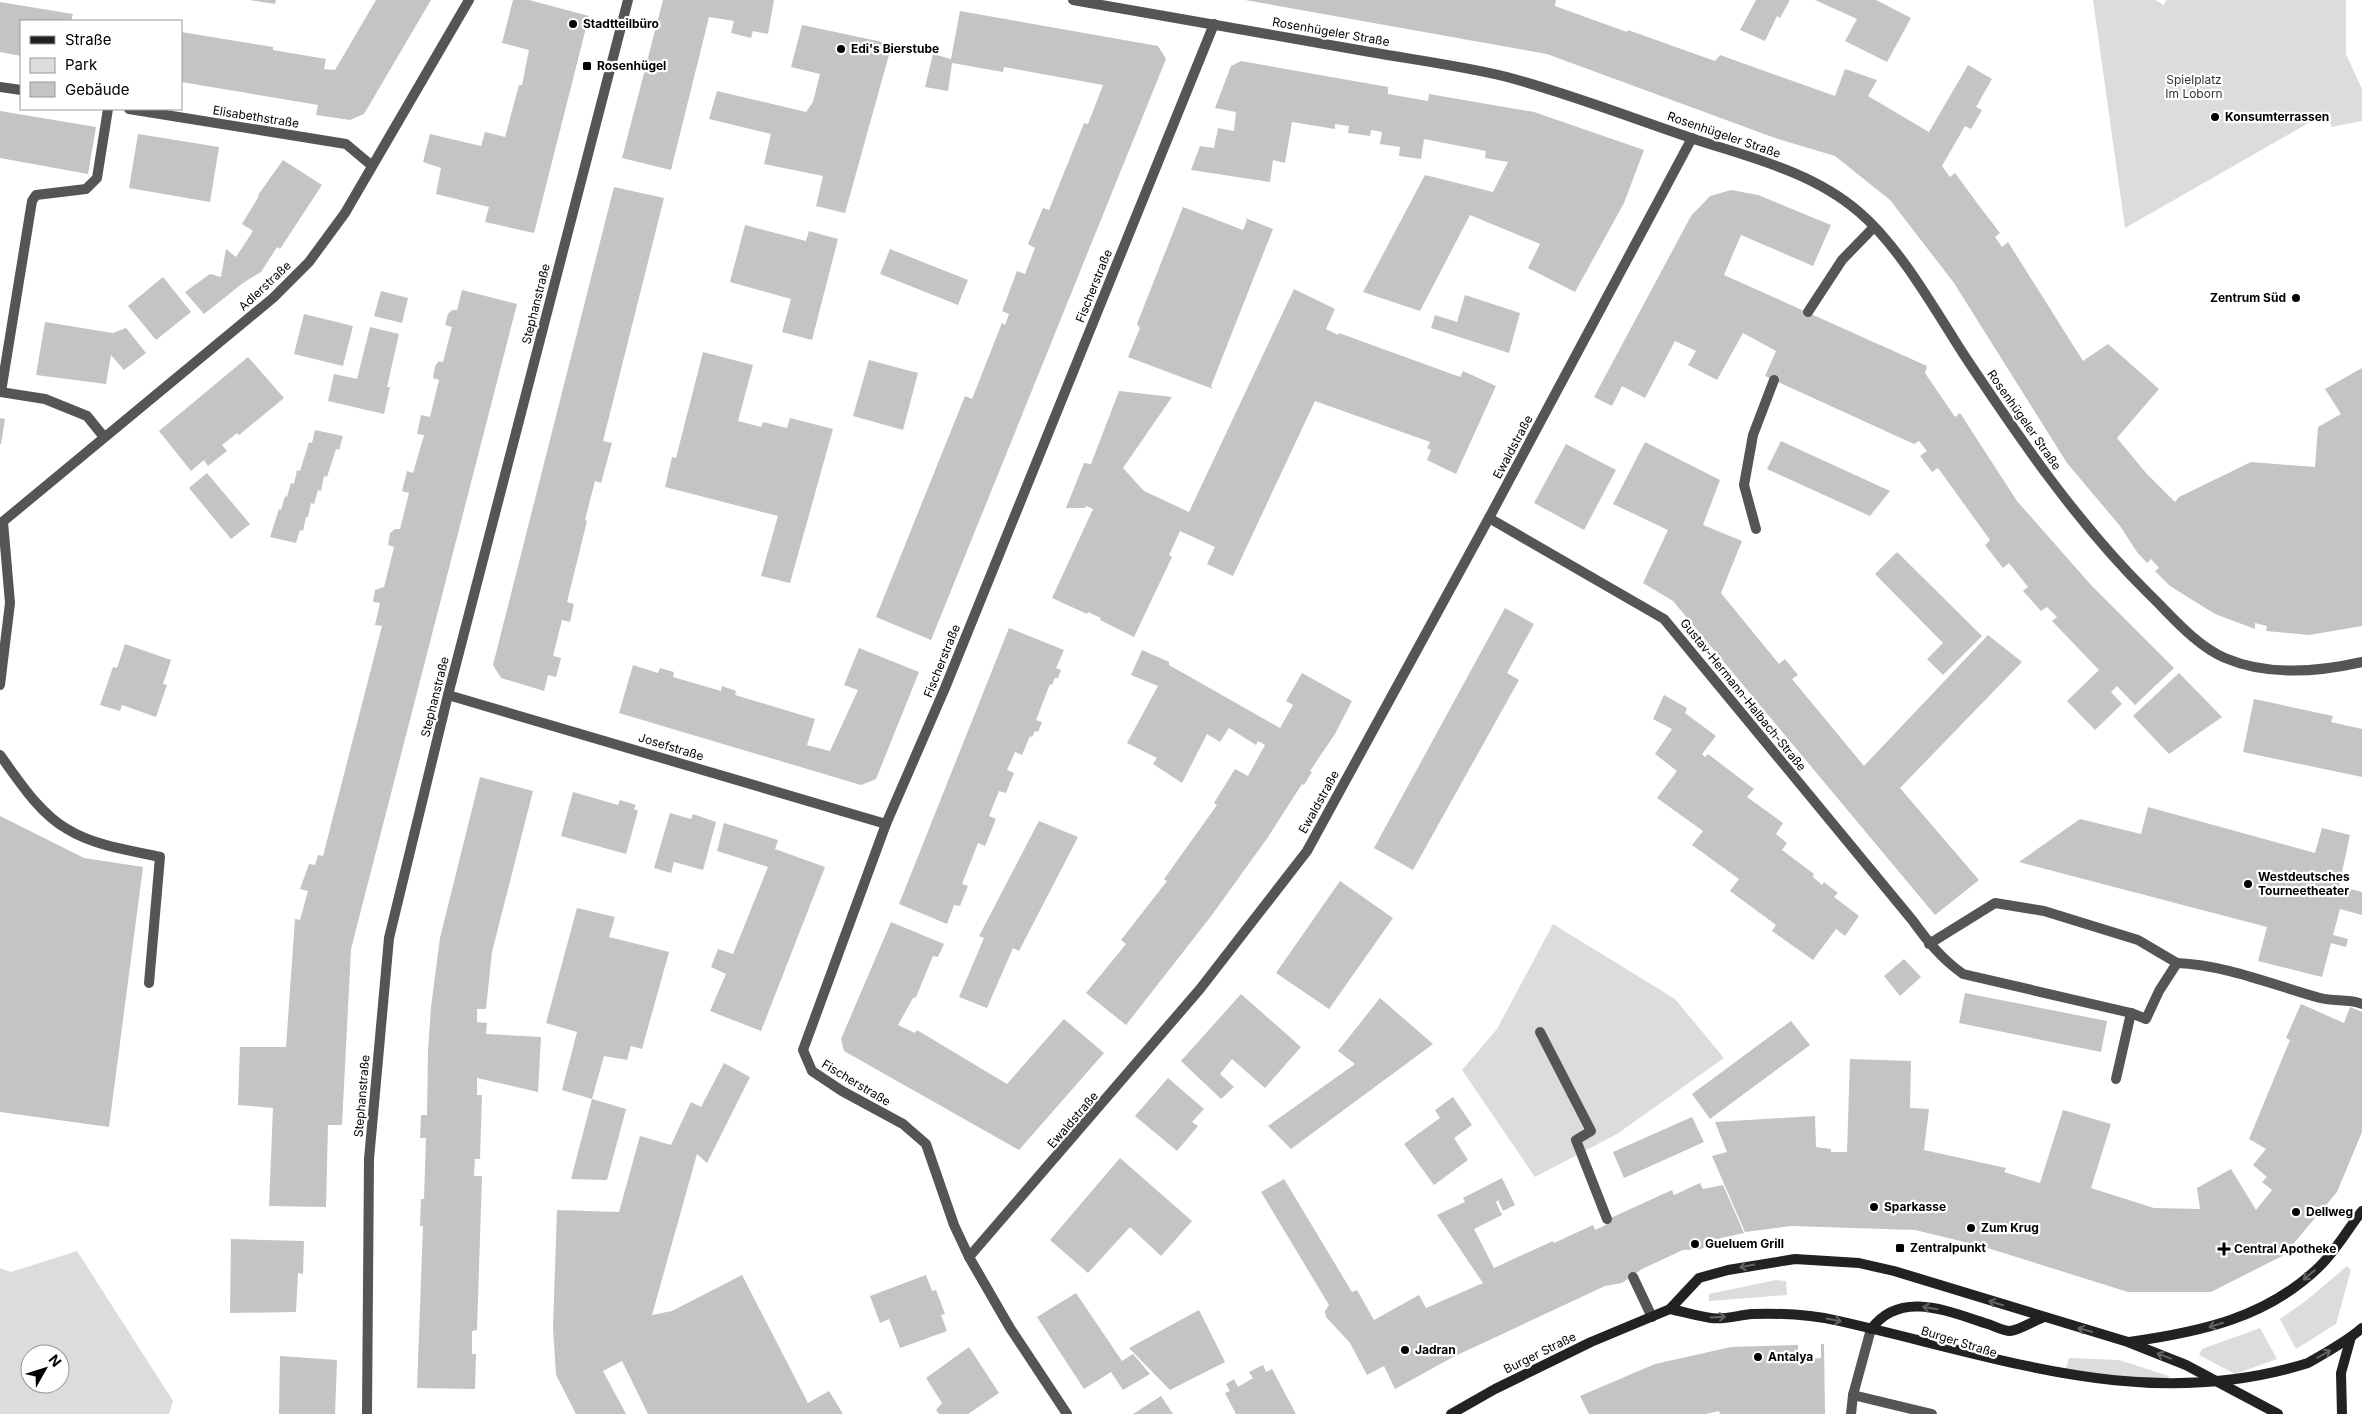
<svg xmlns="http://www.w3.org/2000/svg" width="2362" height="1414" font-family="Inter,sans-serif">
<style>
.green{fill:#dcdcdc;fill-rule:evenodd}
.building{fill:#c4c4c4}
.lines{fill:none;stroke-linecap:round;stroke-linejoin:round}
.service{stroke:#555;stroke-width:10}
.minor{stroke:#555;stroke-width:10}
.secondary{stroke:#222;stroke-width:10}
.oneway{stroke:#646464}
.poi-dot{fill:#000;stroke:#fff;stroke-width:2}
.labels{text-anchor:middle;stroke-width:4.5;stroke-linejoin:round;paint-order:stroke}
.poi-label{font-size:12px;font-weight:bold;fill:#000;stroke:#fff;text-anchor:start}
.street-label{font-size:12px;fill:#000;stroke:#fff}
.park-label{font-size:12px;fill:#333;stroke:#fff}
</style>
<rect width="100%" height="100%" fill="#fff"/>
<g class="green">
<polygon points="2093,0 2155,0 2164,5 2166,0 2346,0 2346,54 2362,89 2362,121 2332,127 2326,113 2125,228"/>
<polygon points="1553,924 1675,999 1724,1058 1617,1134 1535,1177 1462,1070 1497,1029"/>
<path d="M77,1251l96,150 -4,13h-169v-146l11,4zM30,1354h30v30h-30z"/>
<polygon points="2347,1266 2351,1270 2336,1324 2296,1349 2280,1319 2307,1300"/>
<polygon points="1776,1280 1786,1281 1787,1295 1709,1301 1709,1294"/>
<polygon points="2260,1328 2277,1359 2235,1374 2199,1355 2202,1349"/>
<polygon points="2069,1358 2119,1360 2169,1376 2166,1383 2066,1369"/>
</g>
<g class="building">
<polygon points="250,0 276,0 275,4"/>
<polygon points="376,0 431,0 364,114 350,120 316,115 318,105 181,82 181,32 273,47 273,50 326,59 324,69 335,70"/>
<polygon points="513,0 529,0 589,16 534,233 485,222 489,207 436,194 441,168 423,162 430,134 481,146 485,132 505,137 519,85 522,85 529,50 502,43"/>
<polygon points="663,0 774,0 768,34 753,31 751,38 731,33 734,21 709,17 671,170 622,158"/>
<polygon points="1245,0 1556,0 1555,6 1627,32 1628,30 1715,61 1720,55 1835,96 1845,69 1877,80 1868,96 1929,132 1968,65 1992,79 1976,107 1982,110 1971,129 1965,126 1942,166 1950,177 1955,173 1977,203 2000,233 1995,237 2002,247 2008,242 2083,361 2108,344 2159,389 2117,438 2146,473 2175,502 2179,497 2251,462 2315,467 2318,427 2341,414 2325,389 2362,368 2362,626 2309,635 2266,631 2267,626 2255,623 2255,629 2215,614 2170,586 2155,571 2159,568 2151,559 2147,563 2137,552 2120,526 2067,463 1954,283 1890,200 1835,156 1775,138 1547,54"/>
<polygon points="1756,0 1790,0 1780,18 1777,16 1765,41 1740,30"/>
<polygon points="1815,0 1876,0 1911,18 1887,62 1845,41 1857,19"/>
<polygon points="0,2 73,14 71,21 21,21 21,56 0,52"/>
<polygon points="960,11 1158,46 1166,59 931,640 876,617 965,396 972,399 1002,323 1005,325 1009,314 1002,311 1017,271 1025,274 1035,248 1028,244 1043,208 1049,210 1084,123 1088,124 1103,85 1004,67 1003,72 952,63 948,91 925,87 933,54 951,59"/>
<polygon points="802,25 892,44 845,213 816,206 823,176 764,164 771,134 709,119 717,91 806,112 813,102 820,74 791,67"/>
<polygon points="1241,61 1388,87 1388,94 1428,101 1429,94 1534,112 1644,150 1624,203 1575,292 1528,268 1540,244 1470,215 1420,311 1363,292 1425,175 1493,192 1508,162 1485,158 1486,151 1424,139 1421,159 1399,156 1400,147 1380,144 1382,132 1371,130 1370,136 1348,133 1349,126 1335,124 1335,129 1292,122 1285,163 1273,160 1270,182 1191,170 1200,146 1214,148 1218,128 1234,131 1236,112 1215,108 1231,66"/>
<polygon points="0,111 96,127 88,174 0,158"/>
<polygon points="138,134 219,147 210,202 129,188"/>
<polygon points="283,160 322,185 280,249 277,247 261,272 243,283 204,314 185,292 210,274 221,277 226,249 236,257 253,231 242,224 259,196 258,195"/>
<polygon points="614,187 664,198 603,441 612,443 601,483 595,481 585,520 587,521 567,602 574,604 570,622 562,620 553,656 561,658 556,677 548,675 544,691 501,678 493,665"/>
<polygon points="1731,190 1758,195 1831,225 1813,266 1741,235 1724,275 1927,366 1925,373 1955,417 1960,413 2017,501 2091,585 2174,668 2135,705 2117,686 2111,692 2122,704 2095,730 2067,701 2099,670 2052,621 2057,617 2047,607 2041,611 2023,591 2028,587 2009,563 2003,568 1985,545 1990,540 1938,468 1932,472 1920,456 1927,451 1919,441 1914,444 1765,376 1776,351 1743,333 1717,380 1688,365 1696,351 1675,341 1645,398 1622,386 1612,406 1594,397 1691,216 1710,196"/>
<polygon points="1183,207 1243,230 1247,220 1245,218 1273,229 1211,386 1213,389 1128,357 1140,328 1137,324"/>
<polygon points="745,225 806,241 809,231 838,239 812,340 782,332 791,299 730,282"/>
<polygon points="890,249 968,280 958,305 880,274"/>
<polygon points="163,277 191,312 156,340 128,306"/>
<polygon points="1294,289 1335,309 1326,329 1338,335 1339,333 1460,377 1463,371 1496,386 1456,474 1427,460 1431,450 1427,448 1430,442 1315,401 1233,576 1207,564 1215,547 1180,531 1169,555 1172,557 1134,637 1100,620 1101,618 1088,612 1087,614 1052,598 1093,509 1086,506 1085,508 1066,508 1084,463 1091,464 1119,391 1172,397 1123,468 1144,491 1189,512"/>
<polygon points="462,290 517,304 351,949 342,1125 328,1125 326,1207 269,1206 273,1108 238,1105 240,1047 286,1047 295,919 300,920 308,891 300,889 309,864 315,865 318,855 323,856 382,626 375,625 380,603 373,602 375,590 384,587 394,547 388,545 390,533 395,529 400,529 409,493 402,491 407,471 413,473 424,435 417,434 421,415 430,417 439,380 433,378 435,366 439,361 443,362 452,327 445,325 448,314 452,310 457,310"/>
<polygon points="381,291 408,298 402,323 374,316"/>
<polygon points="1465,295 1520,313 1509,353 1431,328 1435,315 1457,322"/>
<polygon points="304,314 353,326 343,366 294,354"/>
<polygon points="45,322 113,333 126,328 146,353 124,370 111,355 106,384 36,375"/>
<polygon points="370,327 399,334 387,387 390,387 384,414 328,401 334,374 357,379"/>
<polygon points="703,352 753,365 738,421 761,427 763,422 787,428 790,418 833,429 790,583 761,576 778,516 665,487 672,457 676,458"/>
<polygon points="248,357 284,398 239,435 237,433 222,445 227,451 208,466 204,460 191,471 159,431"/>
<polygon points="869,360 918,373 903,430 853,416"/>
<polygon points="0,418 5,419 1,444 0,444"/>
<polygon points="315,430 343,436 339,450 336,449 327,477 324,476 321,491 318,490 314,504 311,503 308,517 306,517 303,531 300,530 296,543 270,537 279,509 281,510 285,496 287,497 291,483 294,484 297,470 300,471 309,442 312,443"/>
<polygon points="1781,441 1890,491 1870,516 1767,469"/>
<polygon points="1645,442 1720,480 1703,525 1742,541 1721,593 1779,664 1785,659 1798,675 1792,679 1864,766 1988,635 2022,662 1900,788 1979,880 1935,915 1673,601 1643,583 1668,530 1613,504"/>
<polygon points="1566,444 1616,470 1584,530 1534,503"/>
<polygon points="207,473 250,524 231,539 189,488"/>
<polygon points="1897,552 1982,636 1943,675 1927,659 1943,643 1875,574"/>
<polygon points="1505,608 1534,624 1507,673 1519,680 1413,870 1374,848"/>
<polygon points="1009,628 1064,650 1056,668 1061,670 1058,678 1055,678 1052,685 1050,684 1036,720 1042,722 1038,732 1035,731 1032,737 1030,736 1022,755 1015,752 1007,770 1014,773 1006,793 999,791 989,816 996,819 985,846 978,843 962,884 968,886 960,906 954,905 947,924 899,904"/>
<polygon points="125,644 171,660 163,684 167,685 156,717 122,705 120,711 100,705 113,667 117,668"/>
<polygon points="859,648 919,672 876,779 861,785 619,713 633,665 658,673 660,668 674,672 673,677 721,691 722,686 736,691 735,695 815,719 807,745 830,751 858,690 844,685"/>
<polygon points="1142,650 1169,662 1169,665 1280,728 1293,705 1286,701 1302,673 1352,701 1335,734 1310,771 1312,772 1304,785 1302,784 1268,837 1212,915 1126,1025 1086,993 1126,944 1121,940 1167,881 1164,879 1217,805 1214,803 1235,769 1248,776 1265,745 1258,741 1256,745 1229,728 1220,742 1207,734 1182,783 1153,764 1157,758 1127,743 1158,686 1131,675"/>
<polygon points="2179,673 2222,717 2169,754 2133,716"/>
<polygon points="1664,695 1687,708 1685,713 1716,736 1702,754 1705,757 1708,754 1754,789 1747,797 1783,823 1776,834 1787,843 1782,850 1814,874 1813,877 1822,885 1824,882 1838,893 1834,897 1859,916 1845,936 1836,929 1813,960 1772,931 1776,925 1730,891 1739,879 1692,845 1703,831 1657,798 1677,771 1655,754 1672,729 1653,719"/>
<polygon points="2254,699 2333,716 2331,722 2362,729 2362,777 2243,752"/>
<polygon points="480,777 533,791 492,952 486,1009 477,1009 477,1022 487,1023 486,1034 541,1037 538,1092 477,1078 477,1095 482,1095 480,1159 475,1159 474,1176 482,1176 477,1330 472,1331 472,1354 476,1354 475,1389 417,1388 423,1226 420,1226 421,1199 424,1199 426,1138 420,1138 421,1115 427,1115 428,1052 431,1007 440,938"/>
<polygon points="573,792 618,805 620,800 636,805 634,809 638,811 626,854 561,836"/>
<polygon points="2148,807 2315,853 2322,828 2350,835 2339,886 2362,892 2362,915 2340,909 2333,935 2348,939 2346,947 2331,943 2322,977 2258,961 2267,927 2019,862 2080,819 2141,834"/>
<polygon points="670,813 691,819 693,814 716,822 703,870 674,862 671,873 654,868"/>
<polygon points="0,816 84,858 143,867 109,1127 0,1112"/>
<polygon points="1039,821 1078,837 1019,951 1013,948 987,1008 959,997 984,938 979,936"/>
<polygon points="724,823 778,840 775,849 825,867 761,1031 710,1011 726,974 711,967 718,949 733,954 768,867 717,851"/>
<polygon points="1340,881 1393,918 1329,1009 1276,973"/>
<polygon points="577,908 615,917 609,937 669,952 642,1049 631,1046 627,1060 604,1056 592,1099 562,1090 577,1032 546,1023"/>
<polygon points="891,922 944,944 938,957 933,956 916,997 913,998 898,1025 915,1033 917,1030 1007,1084 1064,1019 1104,1053 1019,1150 844,1051 841,1039"/>
<polygon points="1904,959 1921,977 1900,996 1884,976"/>
<polygon points="1965,993 2107,1021 2101,1052 1959,1023"/>
<polygon points="1241,994 1301,1047 1265,1088 1232,1059 1220,1074 1234,1087 1221,1099 1181,1061"/>
<polygon points="1380,998 1433,1044 1291,1149 1268,1126 1355,1064 1338,1051"/>
<polygon points="2301,1004 2344,1023 2350,1007 2362,1012 2362,1132 2337,1192 2284,1255 2211,1292 2128,1292 1981,1246 1915,1230 1791,1226 1745,1232 1712,1156 1727,1152 1715,1122 1815,1116 1816,1147 1831,1149 1831,1152 1847,1152 1850,1059 1911,1061 1910,1108 1929,1109 1924,1150 2006,1168 2004,1172 2040,1183 2063,1110 2111,1124 2091,1188 2154,1208 2200,1209 2197,1188 2231,1169 2256,1210 2272,1190 2262,1182 2267,1177 2253,1165 2266,1149 2249,1139 2290,1040 2286,1038"/>
<polygon points="1791,1021 1810,1045 1710,1119 1692,1094"/>
<polygon points="724,1063 750,1077 707,1163 697,1154 652,1315 672,1311 742,1275 808,1403 829,1391 843,1414 648,1414 622,1361 603,1371 626,1414 576,1414 556,1375 553,1328 557,1210 619,1212 640,1136 671,1145 691,1102 701,1107"/>
<polygon points="1168,1078 1204,1109 1192,1122 1198,1126 1177,1151 1135,1116"/>
<polygon points="1453,1097 1472,1125 1454,1138 1468,1160 1434,1185 1404,1144 1440,1118 1435,1110"/>
<polygon points="592,1099 626,1109 607,1180 571,1179"/>
<polygon points="1692,1117 1704,1142 1624,1178 1613,1152"/>
<polygon points="1120,1158 1192,1221 1161,1256 1130,1227 1088,1273 1050,1240"/>
<polygon points="1502,1178 1515,1205 1503,1211 1498,1200 1496,1202 1502,1215 1474,1229 1494,1268 1553,1241 1554,1243 1593,1225 1595,1230 1606,1225 1604,1221 1672,1190 1674,1195 1700,1183 1703,1189 1723,1185 1744,1233 1721,1238 1701,1249 1683,1250 1642,1269 1622,1283 1605,1286 1453,1357 1395,1389 1384,1366 1367,1375 1350,1343 1326,1317 1325,1311 1329,1305 1261,1192 1284,1179 1352,1292 1357,1290 1374,1320 1419,1295 1426,1308 1483,1283 1437,1215 1465,1202 1463,1198"/>
<polygon points="231,1239 304,1241 303,1274 298,1273 296,1312 230,1313"/>
<polygon points="926,1275 932,1291 936,1290 945,1314 941,1315 947,1331 900,1348 889,1319 880,1323 870,1296"/>
<polygon points="1076,1293 1122,1361 1133,1354 1150,1374 1123,1390 1111,1372 1084,1389 1037,1317"/>
<polygon points="1199,1310 1225,1362 1170,1390 1129,1348"/>
<polygon points="1821,1344 1824,1344 1825,1414 1720,1414 1719,1411 1706,1414 1589,1414 1580,1396 1655,1364 1731,1347 1798,1345 1798,1355 1810,1355 1810,1359 1821,1358"/>
<polygon points="969,1347 999,1393 968,1414 939,1414 936,1410 942,1403 926,1378"/>
<polygon points="280,1356 337,1360 335,1414 279,1414"/>
<polygon points="1263,1365 1266,1372 1272,1369 1296,1414 1236,1414 1225,1393 1230,1391 1226,1384 1234,1379 1238,1387 1253,1378 1249,1372"/>
<polygon points="1161,1396 1173,1414 1133,1414"/>
</g>
<g class="lines">
<g class="service">
<polyline points="1808,312 1842,260 1874,227"/>
<polyline points="1,392 32,201 36,195 86,189 97,178 108,109"/>
<polyline points="1756,529 1744,485 1753,435 1774,380"/>
<polyline points="0,685 10,603 3,522"/>
<path d="M0,755c19,26 39,58 67,74 28,17 62,21 93,28l-11,126"/>
<path d="M2177,963c49,2 96,22 143,35 15,4 28,0 42,6"/>
<polyline points="1540,1032 1591,1131 1576,1140 1607,1219"/>
<polyline points="1633,1277 1652,1317"/>
</g>
<g class="minor">
<path d="M1073,0c99,17 198,34 297,52 45,8 92,14 137,25 63,17 122,40 184,61 57,19 121,33 168,74 41,35 76,98 105,143 56,84 113,168 185,239 23,22 46,51 76,64 42,18 93,14 137,4"/>
<polyline points="0,87 21,90"/>
<polyline points="129,109 346,144 371,165"/>
<polyline points="0,392 45,399 87,416 104,437"/>
<path d="M1489,518l175,101 249,302c15,21 29,38 50,53l168,39 15,6 13,-28 18,-28 -39,-23 -94,-29 -49,-8 -66,41"/>
<polyline points="0,524 273,298 309,262 345,213 469,0"/>
<polyline points="448,695 886,824"/>
<polyline points="2116,1079 2131,1013"/>
<polyline points="969,1257 954,1225 926,1144 903,1124 842,1091 812,1071 803,1050 886,824 945,688 1214,24"/>
<polyline points="1853,1395 1932,1414"/>
<polyline points="367,1414 369,1159 389,938 448,695 628,0"/>
<polyline points="1067,1414 1010,1328 969,1257 1200,989 1307,851 1489,518 1692,138"/>
<polyline points="1851,1414 1853,1395 1871,1329"/>
</g>
<g class="secondary">
<path d="M1670,1309c14,3 27,7 41,9 13,2 28,-3 41,-4 30,-1 57,0 87,7 161,36 307,93 469,42 19,-11 38,-21 54,-35"/>
<path d="M1871,1329c30,-40 78,-17 117,-5 6,2 16,7 22,7 10,-1 23,-10 32,-13"/>
<path d="M2129,1342c71,-10 138,-24 191,-76 16,-16 28,-37 42,-55"/>
<polyline points="1451,1414 1495,1389 1591,1342 1670,1309 1699,1278 1728,1270 1795,1259 1859,1263 1894,1271 2128,1342 2186,1365 2278,1414"/>
<polyline points="2342,1414 2341,1373 2351,1337"/>
</g>
</g>
<defs><path id="oneway-shaft" d="M-6 0H5M1.5-3L5.5 0L1.5 3" fill="none" stroke-width="1.6" stroke-linecap="round" stroke-linejoin="round" transform="scale(1.25)"/></defs>
<g class="oneway">
<use href="#oneway-shaft" transform="translate(1747 1266) rotate(169)"/>
<use href="#oneway-shaft" transform="translate(2309 1275) rotate(140)"/>
<use href="#oneway-shaft" transform="translate(1996 1303) rotate(-163)"/>
<use href="#oneway-shaft" transform="translate(1930 1308) rotate(-171)"/>
<use href="#oneway-shaft" transform="translate(1718 1317) rotate(-3)"/>
<use href="#oneway-shaft" transform="translate(1834 1320) rotate(12)"/>
<use href="#oneway-shaft" transform="translate(2216 1325) rotate(163)"/>
<use href="#oneway-shaft" transform="translate(2085 1330) rotate(-164)"/>
<use href="#oneway-shaft" transform="translate(2324 1354) rotate(-30)"/>
<use href="#oneway-shaft" transform="translate(2164 1356) rotate(-159)"/>
</g>
<g class="poi-dot">
<circle cx="573" cy="24" r="5"/>
<circle cx="841" cy="49" r="5"/>
<rect x="582" y="61" width="10" height="10" rx="2.5"/>
<circle cx="2215" cy="117" r="5"/>
<circle cx="2296" cy="298" r="5"/>
<circle cx="2248" cy="884" r="5"/>
<circle cx="1874" cy="1207" r="5"/>
<circle cx="2296" cy="1212" r="5"/>
<circle cx="1971" cy="1228" r="5"/>
<circle cx="1695" cy="1244" r="5"/>
<rect x="1895" y="1243" width="10" height="10" rx="2.5"/>
<path d="M2221.5 1241.5h5v5h5v5h-5v5h-5v-5h-5v-5h5z"/>
<circle cx="1405" cy="1350" r="5"/>
<circle cx="1758" cy="1357" r="5"/>
</g>
<g class="labels">
<g class="poi-label">
<text x="583" y="28">Stadtteilbüro</text>
<text x="851" y="53">Edi's Bierstube</text>
<text x="597" y="70">Rosenhügel</text>
<text x="2225" y="121">Konsumterrassen</text>
<text x="2286" y="302" text-anchor="end">Zentrum Süd</text>
<text x="2258" y="881">Westdeutsches<tspan x="2258" dy="14">Tourneetheater</tspan></text>
<text x="1884" y="1211">Sparkasse</text>
<text x="2306" y="1216">Dellweg</text>
<text x="1981" y="1232">Zum Krug</text>
<text x="1705" y="1248">Gueluem Grill</text>
<text x="1910" y="1252">Zentralpunkt</text>
<text x="2234" y="1253">Central Apotheke</text>
<text x="1415" y="1354">Jadran</text>
<text x="1768" y="1361">Antalya</text>
</g>
<g class="street-label">
<text transform="translate(1331 32) rotate(10)" y="4">Rosenhügeler Straße</text>
<text transform="translate(256 117) rotate(9)" y="4">Elisabethstraße</text>
<text transform="translate(1724 135) rotate(19)" y="4">Rosenhügeler Straße</text>
<text transform="translate(265 286) rotate(-43)" y="4">Adlerstraße</text>
<text transform="translate(1094 286) rotate(-68)" y="4">Fischerstraße</text>
<text transform="translate(536 304) rotate(-76)" y="4">Stephanstraße</text>
<text transform="translate(2024 420) rotate(55)" y="4">Rosenhügeler Straße</text>
<text transform="translate(1513 447) rotate(-62)" y="4">Ewaldstraße</text>
<text transform="translate(942 661) rotate(-68)" y="4">Fischerstraße</text>
<text transform="translate(1743 695) rotate(51)" y="4">Gustav-Hermann-Halbach-Straße</text>
<text transform="translate(435 697) rotate(-76)" y="4">Stephanstraße</text>
<text transform="translate(671 747) rotate(17)" y="4">Josefstraße</text>
<text transform="translate(1319 802) rotate(-61)" y="4">Ewaldstraße</text>
<text transform="translate(856 1083) rotate(31)" y="4">Fischerstraße</text>
<text transform="translate(362 1096) rotate(-85)" y="4">Stephanstraße</text>
<text transform="translate(1073 1120) rotate(-49)" y="4">Ewaldstraße</text>
<text transform="translate(1959 1342) rotate(17)" y="4">Burger Straße</text>
<text transform="translate(1540 1353) rotate(-26)" y="4">Burger Straße</text>
</g>
<g class="park-label">
<text x="2194" y="84">Spielplatz<tspan x="2194" dy="14">Im Loborn</tspan></text>
</g>
</g>
<rect x="20" y="20" width="162" height="90" fill="#ffffff" stroke="#999999"/>
<rect x="30" y="36" width="25" height="8" fill="#222222" stroke="#999999"/>
<text x="65" y="45" font-size="15" fill="#000000">Straße</text>
<rect x="30" y="58" width="25" height="15" fill="#dcdcdc" stroke="#999999"/>
<text x="65" y="70" font-size="15" fill="#000000">Park</text>
<rect x="30" y="82" width="25" height="15" fill="#c4c4c4" stroke="#999999"/>
<text x="65" y="95" font-size="15" fill="#000000">Gebäude</text>
<g transform="translate(45 1369) rotate(51)"><circle r="24" fill="#ffffff" stroke="#999999"/>
<path d="M0-4L9 19L0 12L-9 19Z" fill="#000000"/>
<text y="-8" font-size="14" font-weight="bold" text-anchor="middle" fill="#000000">N</text>
</g>
</svg>
